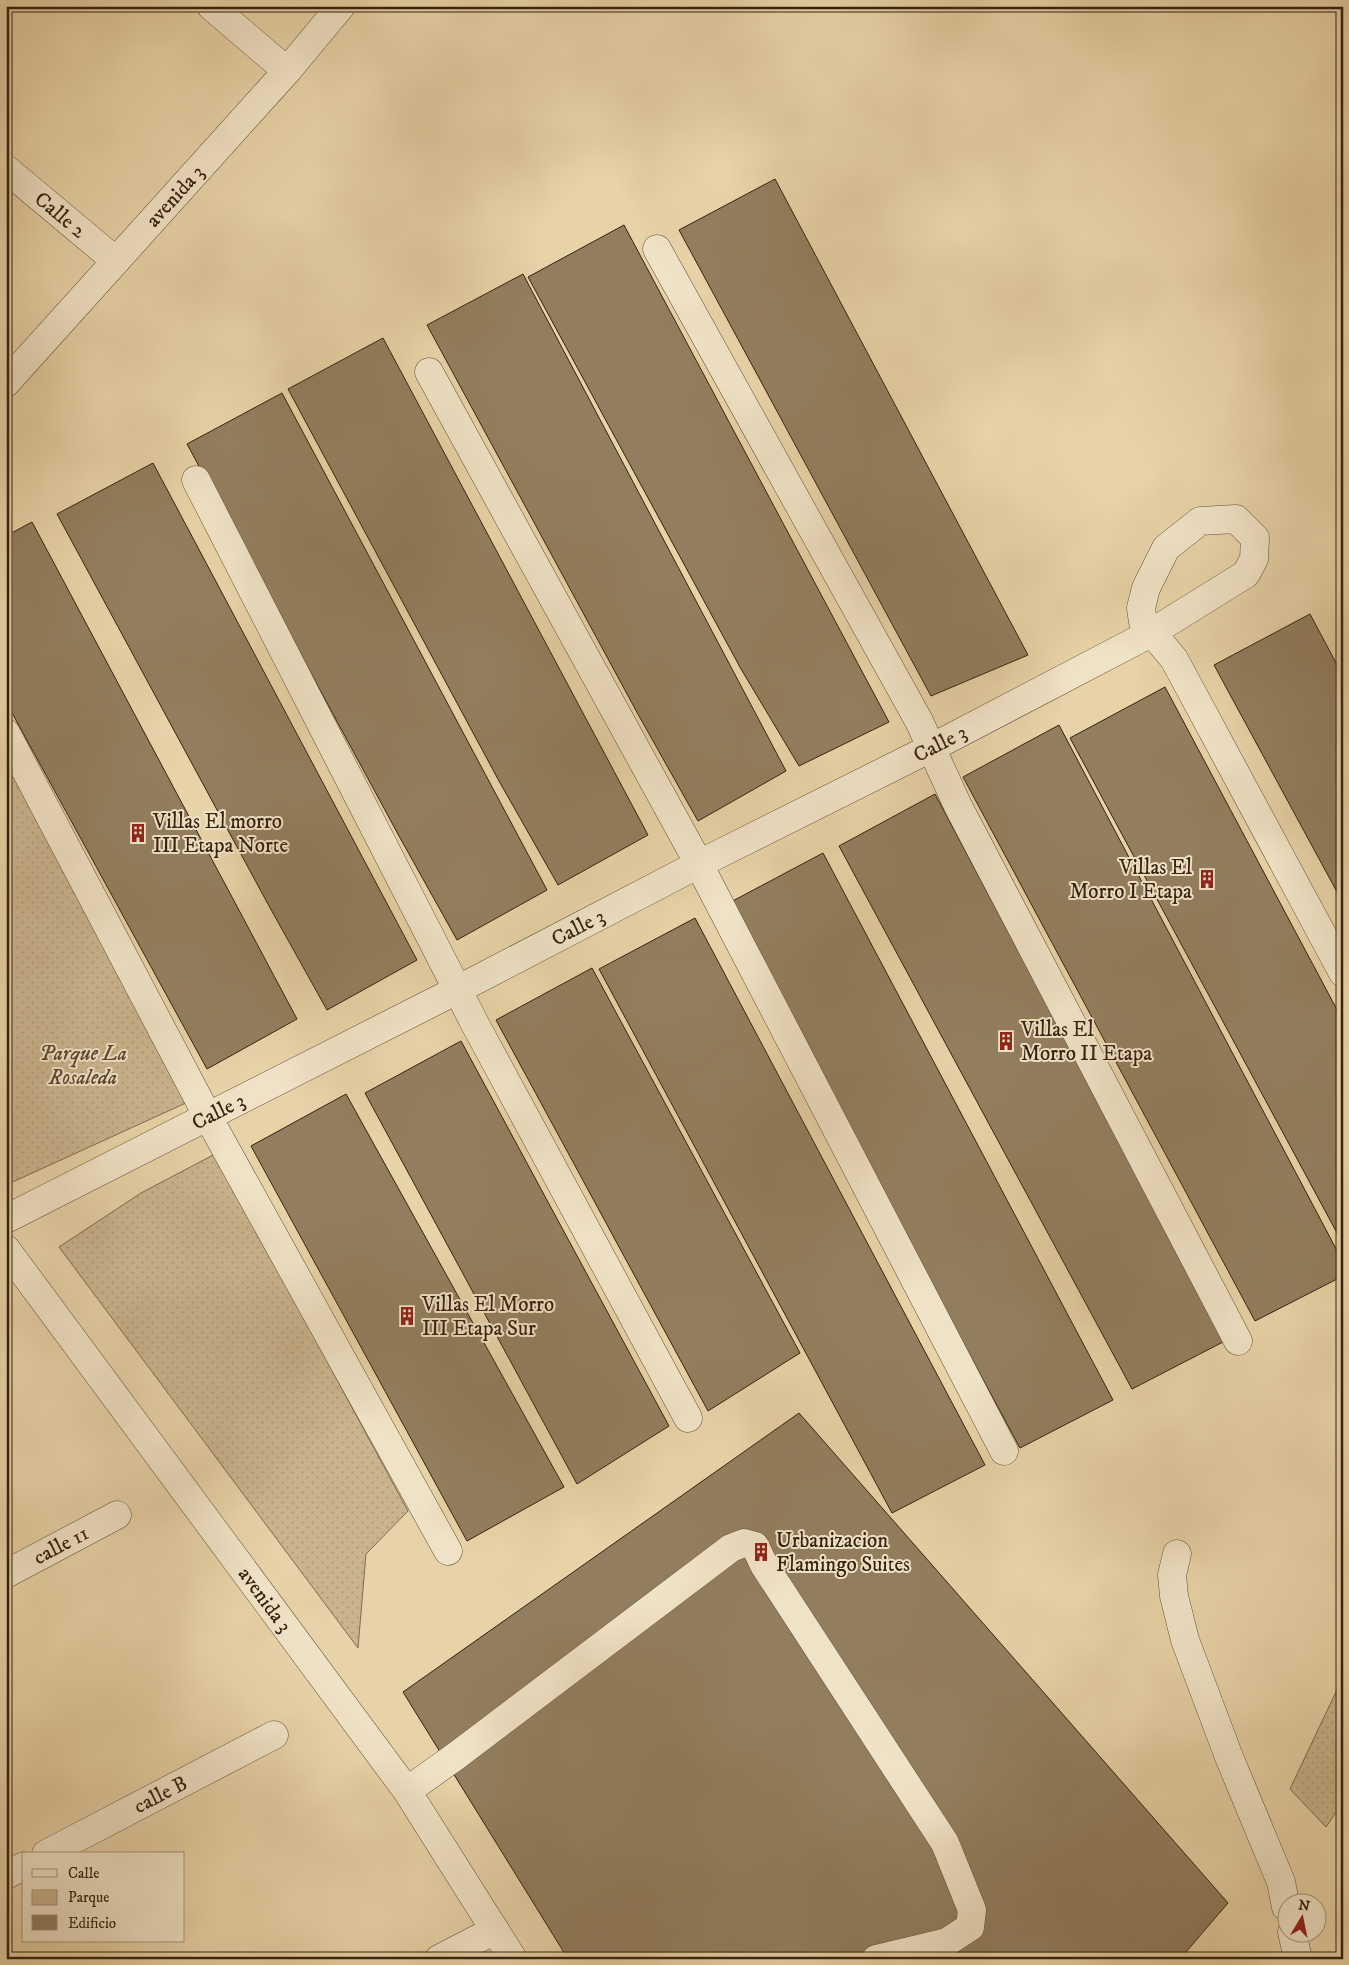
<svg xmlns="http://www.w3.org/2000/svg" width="1349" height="1965" font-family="'IM FELL DW Pica',serif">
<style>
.green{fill:url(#green-dots);stroke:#806b4e}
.building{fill:#927e5e;stroke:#35220f}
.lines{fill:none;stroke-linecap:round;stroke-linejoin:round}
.minor-casing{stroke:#624e35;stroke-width:29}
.minor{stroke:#f0e2c6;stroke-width:28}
.labels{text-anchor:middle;stroke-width:4;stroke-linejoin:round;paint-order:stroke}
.street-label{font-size:21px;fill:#35220f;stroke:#f0e2c6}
.poi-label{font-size:21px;fill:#35220f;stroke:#f0e2c6;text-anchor:start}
.park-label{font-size:21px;font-style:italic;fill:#5a462e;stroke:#f0e2c6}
</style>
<defs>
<pattern id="green-dots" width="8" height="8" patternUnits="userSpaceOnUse" patternTransform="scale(1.25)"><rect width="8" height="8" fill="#cab48d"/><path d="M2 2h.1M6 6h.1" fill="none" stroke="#ae9a78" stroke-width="1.8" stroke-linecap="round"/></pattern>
</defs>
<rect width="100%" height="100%" fill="#e8d2a7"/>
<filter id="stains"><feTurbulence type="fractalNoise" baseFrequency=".004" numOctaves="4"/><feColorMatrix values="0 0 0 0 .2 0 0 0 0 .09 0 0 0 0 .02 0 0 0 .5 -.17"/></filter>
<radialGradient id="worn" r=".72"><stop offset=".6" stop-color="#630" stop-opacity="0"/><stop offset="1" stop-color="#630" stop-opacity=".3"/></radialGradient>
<g class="green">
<polygon points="6,762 188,1102 6,1185"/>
<polygon points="215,1154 408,1511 366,1554 358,1648 59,1247 141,1193"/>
<polygon points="1343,1677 1343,1802 1326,1827 1290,1789"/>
</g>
<g class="building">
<polygon points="775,179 1028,655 931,696 679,230"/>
<polygon points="624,225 889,722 799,766 741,669 528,277"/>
<polygon points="523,274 786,771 698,821 639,716 427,325"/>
<polygon points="383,338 648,835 558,885 499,781 288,389"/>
<polygon points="282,393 547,890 457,940 399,836 187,444"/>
<polygon points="153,463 417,960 327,1010 269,906 57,514"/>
<polygon points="32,522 297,1019 207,1069 6,702 6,536"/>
<polygon points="1310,614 1343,676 1343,903 1214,665"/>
<polygon points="1165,687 1343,1021 1343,1244 1070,738"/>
<polygon points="1059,725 1343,1262 1343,1276 1255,1321 963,777"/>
<polygon points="935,794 1225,1341 1132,1389 839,846"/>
<polygon points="823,853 1113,1400 1020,1448 727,904"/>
<polygon points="695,918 985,1465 892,1513 599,969"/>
<polygon points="592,968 800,1353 708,1411 496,1020"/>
<polygon points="461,1041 669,1426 577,1484 365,1093"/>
<polygon points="346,1094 564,1487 467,1541 251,1146"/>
<polygon points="799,1413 1228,1903 1180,1959 568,1959 403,1692"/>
</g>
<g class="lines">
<g class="minor-casing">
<g id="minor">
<polyline points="211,6 287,71"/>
<path id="s1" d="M6,169l110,92"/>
<polyline points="657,249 919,721 958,806 1238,1341"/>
<polyline points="429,372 693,853 1004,1451"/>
<path id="s2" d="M6,383l281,-312 54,-65"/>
<polyline points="196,480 475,1024 688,1418"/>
<polyline points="6,733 208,1117 448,1551"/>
<path id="s3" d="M6,1219l451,-229 242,-126 232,-116 220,-115 95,-59 8,-15 1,-21 -19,-19 -36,2 -34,27 -20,40 -5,20 2,14 31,37 169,314"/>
<path id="s4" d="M6,1249l401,542 106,168"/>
<polyline points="1177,1554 1172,1575 1174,1596 1185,1640 1229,1757 1281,1882 1286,1907"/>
<path id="s5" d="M6,1574l111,-59"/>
<polyline points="407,1791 456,1756 731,1548 744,1543 755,1546 764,1565 945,1843 972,1910 970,1927 947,1942 876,1959"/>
<path id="s6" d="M46,1854l228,-119"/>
<polyline points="6,1875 24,1866"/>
<polyline points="1292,1932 1298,1959"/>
<polyline points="439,1959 495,1930"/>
</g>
</g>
<use href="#minor" class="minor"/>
</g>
<defs>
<g id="building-bare" transform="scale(1.5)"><path d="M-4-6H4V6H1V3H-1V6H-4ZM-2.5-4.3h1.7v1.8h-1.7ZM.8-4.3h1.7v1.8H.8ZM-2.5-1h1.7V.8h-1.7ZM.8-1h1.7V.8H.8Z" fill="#8f2418" stroke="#f0e2c6" stroke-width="2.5" paint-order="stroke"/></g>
</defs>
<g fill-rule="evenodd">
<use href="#building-bare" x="138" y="833"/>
<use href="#building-bare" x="1207" y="879"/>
<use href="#building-bare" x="1006" y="1041"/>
<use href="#building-bare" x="407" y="1316"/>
<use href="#building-bare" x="761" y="1552"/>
</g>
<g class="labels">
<g class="street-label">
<text dy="7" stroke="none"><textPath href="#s2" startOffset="252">avenida 3</textPath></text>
<text dy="7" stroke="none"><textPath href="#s1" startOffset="71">Calle 2</textPath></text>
<text dy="7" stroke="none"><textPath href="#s3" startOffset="1048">Calle 3</textPath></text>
<text dy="7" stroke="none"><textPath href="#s3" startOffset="642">Calle 3</textPath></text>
<text dy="7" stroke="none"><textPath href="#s3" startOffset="238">Calle 3</textPath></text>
<text dy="7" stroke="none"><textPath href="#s5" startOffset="62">calle 11</textPath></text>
<text dy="7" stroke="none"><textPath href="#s4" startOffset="436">avenida 3</textPath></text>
<text dy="7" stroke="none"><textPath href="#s6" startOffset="129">calle B</textPath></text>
</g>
<g class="poi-label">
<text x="153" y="828">Villas El morro<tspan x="153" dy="24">III Etapa Norte</tspan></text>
<text x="1192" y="874" text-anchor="end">Villas El<tspan x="1192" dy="24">Morro I Etapa</tspan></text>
<text x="1021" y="1036">Villas El<tspan x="1021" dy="24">Morro II Etapa</tspan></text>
<text x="422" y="1311">Villas El Morro<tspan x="422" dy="24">III Etapa Sur</tspan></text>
<text x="776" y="1547">Urbanizacion<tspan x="776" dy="24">Flamingo Suites</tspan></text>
</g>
<g class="park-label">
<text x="83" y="1060">Parque La<tspan x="83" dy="24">Rosaleda</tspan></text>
</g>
</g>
<rect width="1349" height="1965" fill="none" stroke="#e8d2a7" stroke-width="25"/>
<rect x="8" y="8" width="1334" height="1950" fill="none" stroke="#35220f" stroke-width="2.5"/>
<rect x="12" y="12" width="1324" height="1940" fill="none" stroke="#35220f"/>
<rect x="22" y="1852" width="162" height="90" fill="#f0e2c6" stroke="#a5957d"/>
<rect x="32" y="1869" width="25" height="8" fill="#f0e2c6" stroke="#a5957d"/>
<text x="68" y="1878" font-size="15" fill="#35220f">Calle</text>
<rect x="32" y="1890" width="25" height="15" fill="#cab48d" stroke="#a5957d"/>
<text x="68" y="1902" font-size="15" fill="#35220f">Parque</text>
<rect x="32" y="1915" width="25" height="15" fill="#927e5e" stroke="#a5957d"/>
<text x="68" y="1928" font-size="15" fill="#35220f">Edificio</text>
<g transform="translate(1302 1918) rotate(10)"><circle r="24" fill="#f0e2c6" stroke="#a5957d"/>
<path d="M0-4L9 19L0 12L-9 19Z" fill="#8f2418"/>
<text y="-8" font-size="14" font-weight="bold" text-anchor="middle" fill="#35220f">N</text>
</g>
<rect width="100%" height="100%" filter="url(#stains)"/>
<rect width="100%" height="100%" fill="url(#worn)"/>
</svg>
